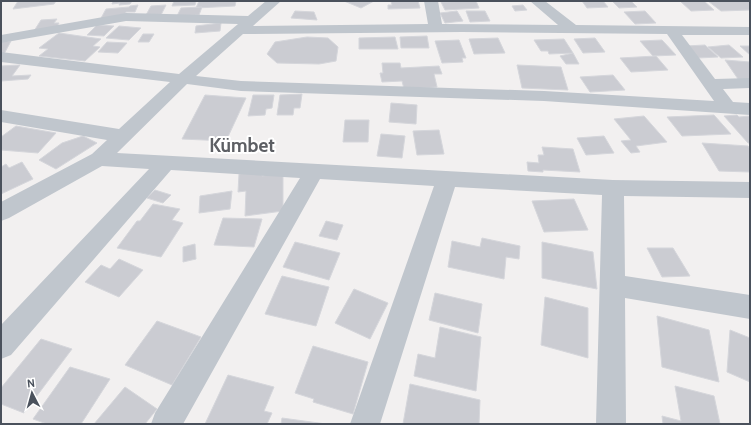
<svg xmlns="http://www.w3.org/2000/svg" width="751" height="425" font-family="Cabin,sans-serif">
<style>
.building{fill:#cbccd2;stroke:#d5d6db}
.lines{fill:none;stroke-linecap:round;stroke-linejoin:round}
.minor{fill:#c0c6cd;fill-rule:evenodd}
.labels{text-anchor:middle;stroke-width:4;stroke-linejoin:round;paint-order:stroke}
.district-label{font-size:19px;font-weight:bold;fill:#5d5f64;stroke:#fff}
</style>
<rect width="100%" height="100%" fill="#f2f0f0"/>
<g class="building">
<polygon points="18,1 56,1 54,4 13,9"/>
<polygon points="113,1 132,1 130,4 119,5 120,3 112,4"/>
<polygon points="174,1 196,1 195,5 172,6"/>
<polygon points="199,1 236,1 235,6 196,8"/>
<polygon points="344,1 374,1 361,8"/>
<polygon points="391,1 418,1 420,8 388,9 388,5 392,5"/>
<polygon points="476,1 479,8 445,10 441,2"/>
<polygon points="582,1 603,1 608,7 587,8"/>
<polygon points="612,1 631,1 637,7 619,8"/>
<polygon points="680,1 704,1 714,10 691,11"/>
<polygon points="708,1 750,1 750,10 721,11"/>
<polygon points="138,5 135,12 126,12 123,19 100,20 106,9 129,7 130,6"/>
<polygon points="166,5 161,15 146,15 151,6"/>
<polygon points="523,5 527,10 515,11 512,6"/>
<polygon points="202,7 199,15 177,16 181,8"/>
<polygon points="295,11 314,12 317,20 291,18"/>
<polygon points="457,11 463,21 445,23 440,13"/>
<polygon points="466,11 485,11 490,21 470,22"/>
<polygon points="645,11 656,23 635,24 624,12"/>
<polygon points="57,19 54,23 59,23 55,30 34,31 41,20"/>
<polygon points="221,23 220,31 195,33 196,26"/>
<polygon points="97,25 114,26 104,36 87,35"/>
<polygon points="119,26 141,28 129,40 106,38"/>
<polygon points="59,33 101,39 93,46 100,47 85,61 39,56 48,49 39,48"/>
<polygon points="143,34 154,34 149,42 138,42"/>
<polygon points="427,36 429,48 401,48 400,37"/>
<polygon points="307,37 328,38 338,47 336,61 319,64 277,63 267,54 275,42"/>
<polygon points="395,37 398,49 359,49 359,38"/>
<polygon points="498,38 505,53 474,54 469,39"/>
<polygon points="595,38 605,52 583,53 574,39"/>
<polygon points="564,39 573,53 549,54 548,51 541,51 534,40"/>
<polygon points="459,40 466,58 462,58 463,62 442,63 435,41"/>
<polygon points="662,40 676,55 653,56 640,41"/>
<polygon points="11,41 4,54 1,54 1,42"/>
<polygon points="107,42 127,43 118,53 98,52"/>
<polygon points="705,45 718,57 698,58 686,46"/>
<polygon points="729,45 743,57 721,58 708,47"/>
<polygon points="740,46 750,46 750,55"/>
<polygon points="573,53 579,64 566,64 560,56"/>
<polygon points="656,56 668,70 631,72 620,58"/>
<polygon points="725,60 750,62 750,80 738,79"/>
<polygon points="382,63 400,63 401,68 439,66 442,74 434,74 437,87 404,89 402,81 382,82 380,73 383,73"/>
<polygon points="20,65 12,76 31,75 28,79 1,81 1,66"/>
<polygon points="517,65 561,67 568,90 522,88"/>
<polygon points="613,75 625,90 590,92 580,77"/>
<polygon points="302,94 300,108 294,108 293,115 277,115 280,95"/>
<polygon points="205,95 246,98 226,141 182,139"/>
<polygon points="253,95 274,95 272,108 266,109 265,115 248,116"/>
<polygon points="391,103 417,105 416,124 389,122"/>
<polygon points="714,115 731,134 682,136 667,117"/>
<polygon points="737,115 739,117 750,116 750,143 748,143 724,116"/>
<polygon points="644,116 667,142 636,146 640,152 631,153 621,141 631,140 614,119"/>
<polygon points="345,120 369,120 368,142 343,142"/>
<polygon points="16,126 56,133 38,153 1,150 1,137"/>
<polygon points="439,130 444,154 417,155 413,131"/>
<polygon points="381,134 405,136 402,158 377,156"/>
<polygon points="83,136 97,143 56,169 39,160 62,143"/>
<polygon points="604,136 614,153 586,155 577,138"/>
<polygon points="702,143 748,146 750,149 750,172 719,171"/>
<polygon points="542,147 573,149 580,172 543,170 543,172 528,171 527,162 539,163 538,155 544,155"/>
<polygon points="22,162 33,179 1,194 1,167 6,164 9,168"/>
<polygon points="262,171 262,176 283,173 283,211 245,216 246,191 238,192 239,174"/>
<polygon points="155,190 171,195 163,203 147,198"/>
<polygon points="232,191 230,209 199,213 200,196"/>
<polygon points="574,199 588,230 544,232 532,201"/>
<polygon points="153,204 180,209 172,220 183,223 161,257 117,248 137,221 140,221"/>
<polygon points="223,218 262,219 254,247 214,245"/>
<polygon points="326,221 343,225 337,240 319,236"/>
<polygon points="482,238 520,246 519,259 506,257 504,279 448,267 452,241 480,247"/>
<polygon points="295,242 340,253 329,280 283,267"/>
<polygon points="542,242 593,252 597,289 542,278"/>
<polygon points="195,244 196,259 183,262 183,247"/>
<polygon points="647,248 673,248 690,276 662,277"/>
<polygon points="119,259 143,270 119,297 85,282 101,265 110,269"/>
<polygon points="282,276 329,287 316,326 265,314"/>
<polygon points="354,289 388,303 370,339 335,323"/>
<polygon points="435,293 482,304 478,333 429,320"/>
<polygon points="545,297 588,308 588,358 541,345"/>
<polygon points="657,316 709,330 719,382 662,367"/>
<polygon points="157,321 201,337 172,385 125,365"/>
<polygon points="440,327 481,337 476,391 414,376 418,354 435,358"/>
<polygon points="730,330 750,338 750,382 727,372"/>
<polygon points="41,339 72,349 24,413 1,404 1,388"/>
<polygon points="313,346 368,362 353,414 313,402 314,399 295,393"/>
<polygon points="70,367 110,379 81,424 47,424 33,419"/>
<polygon points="228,375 274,387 264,411 272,413 267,424 205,424"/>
<polygon points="410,384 480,400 479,424 403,424"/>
<polygon points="675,386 714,396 720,424 663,424 662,416 681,421"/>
<polygon points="125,387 157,409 145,424 94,424"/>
<polygon points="282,418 326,424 281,424"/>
</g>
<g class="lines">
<path class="minor" d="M266,1h15l-28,25 175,-2 -4,-23h14l4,23 116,1 -28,-24h15l31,24 174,2v8h-68l33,44 35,-1v10l-27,1 10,13 17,1v12l-206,-14 -303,-10 -54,-7 -70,69 496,27 137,2v16l-126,-2 1,80 125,19v24l-125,-21 1,126h-30l6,-229 -147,-8 -75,237h-30l84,-238 -114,-7 -137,245h-32l4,-11 145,-235 -129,-8 -160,185 -10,4v-34l148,-156 -47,-3 -93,52 -8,3v-19l91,-48 15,-14 -106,-18v-12l118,19 51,-47 -169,-20v-10l178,22 59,-50 -112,-3 -125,22v-8l125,-22 122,3zM462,32l205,2 47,67 -170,-10 -303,-10 -45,-5 47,-42z"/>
</g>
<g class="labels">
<g class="district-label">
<text x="242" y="152">Kümbet</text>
</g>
</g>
<rect width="751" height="425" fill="none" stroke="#4a515c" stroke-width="4"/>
<g transform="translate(32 393) rotate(354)" stroke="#ffffff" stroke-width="3" paint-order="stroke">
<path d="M0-3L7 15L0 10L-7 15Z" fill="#4a515c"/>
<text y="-6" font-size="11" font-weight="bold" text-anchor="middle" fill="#4a515c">N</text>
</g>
</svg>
